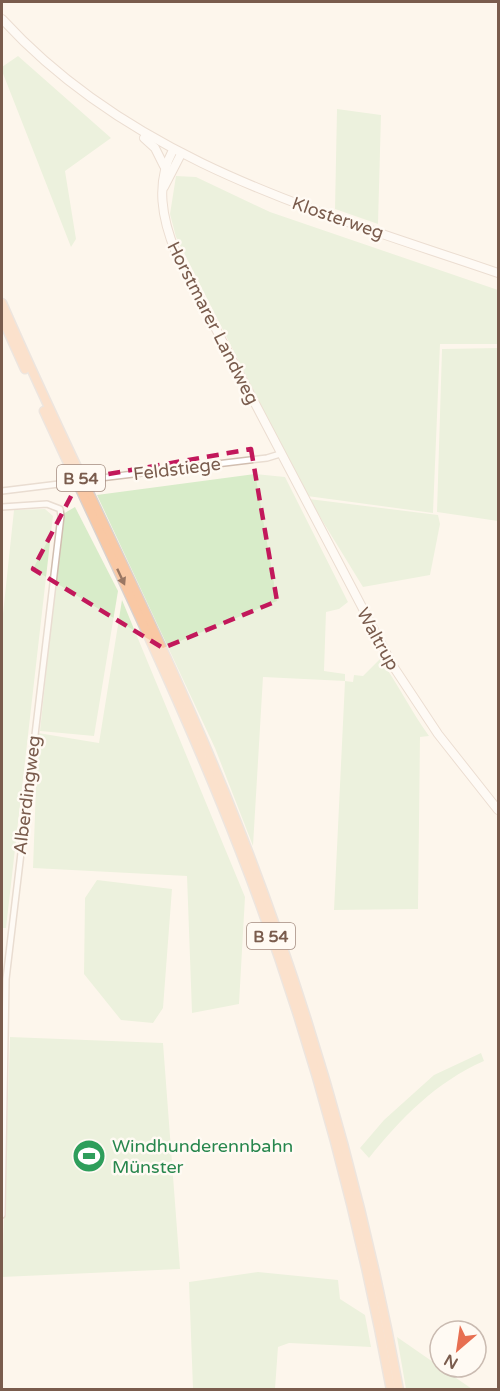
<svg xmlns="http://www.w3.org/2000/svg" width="500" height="1391" font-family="'Varela Round',sans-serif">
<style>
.green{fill:#d8ecc9}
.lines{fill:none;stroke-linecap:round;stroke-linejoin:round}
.minor-casing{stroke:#d1beb0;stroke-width:8}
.secondary-casing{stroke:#d6c0b0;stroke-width:10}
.trunk-casing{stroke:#dad1cd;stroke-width:11}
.minor{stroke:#fff;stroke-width:5}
.secondary{stroke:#fff;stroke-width:8}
.trunk{stroke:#f9c8a4;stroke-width:8}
.minor-bridge-casing{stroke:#d1beb0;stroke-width:8;stroke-linecap:butt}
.minor-bridge{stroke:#fff;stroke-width:5}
.oneway{fill:#9a7763}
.marked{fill:none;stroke:#c2185b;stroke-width:4.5;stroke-dasharray:12 8;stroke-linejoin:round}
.labels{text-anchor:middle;stroke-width:5;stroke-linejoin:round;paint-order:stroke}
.shield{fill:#fffaf3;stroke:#a28b7f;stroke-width:1.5}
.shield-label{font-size:16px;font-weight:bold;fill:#7a5c4d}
.street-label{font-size:18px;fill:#7a5c4d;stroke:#fffaf3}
.leisure-label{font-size:18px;fill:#27864d;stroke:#fffaf3;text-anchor:start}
</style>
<rect width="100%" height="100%" fill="#fdf6ec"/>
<g class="green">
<polygon points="18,56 111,138 65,171 76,239 71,247 2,71 2,67"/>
<polygon points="337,109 381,115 378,224 335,209"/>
<polygon points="176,176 196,177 270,212 498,290 498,344 440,344 433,513 307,496 176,237 170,214"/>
<polygon points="498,348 498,521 437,512 442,349"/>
<path d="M255,474l30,3 63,125 -9,7 -13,3 -2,59 21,3v7l8,1 1,-7 9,1 17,-17c18,25 31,52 49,77l-9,1 -2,172 -84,1 11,-229 -82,-4 -10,169 -38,-98 -118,-253z"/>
<polygon points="309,499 438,515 440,524 430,575 363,587"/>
<polygon points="75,507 118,591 94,736 40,731 63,514"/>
<polygon points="45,509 53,516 6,928 2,928 2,931 2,623 14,510"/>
<polygon points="122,600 245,897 239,1004 192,1013 187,876 33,868 38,733 99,743"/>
<polygon points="97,880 172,889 163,1008 153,1023 121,1020 84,974 85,898"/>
<polygon points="10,1037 163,1043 180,1269 2,1277"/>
<path d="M481,1053l3,8c-48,21 -83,57 -115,97l-9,-10 24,-28 50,-45z"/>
<polygon points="258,1272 338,1280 340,1299 365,1315 371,1347 289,1343 278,1347 275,1389 193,1389 189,1282"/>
<polygon points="397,1337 472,1389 406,1389"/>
</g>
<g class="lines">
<g class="minor-casing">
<g id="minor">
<polyline points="100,478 267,458 280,454"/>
<polyline points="2,491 59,484"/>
<polyline points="2,507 47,504 60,509 61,516 6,979 2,1215"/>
</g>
</g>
<g class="secondary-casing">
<g id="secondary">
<path d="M2,19c133,145 316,192 496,254"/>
<polyline points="144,138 155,148 164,166"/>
<path d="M173,150c-18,33 -11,69 3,103l217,413 45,68 60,76"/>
<polyline points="164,187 181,154"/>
</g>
</g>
<g class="trunk-casing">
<g id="trunk">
<path d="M2,303c75,173 164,340 233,515 73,185 128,376 164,572"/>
<polyline points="2,318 25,369"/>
<path d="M44,411c67,146 138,290 196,440 68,174 117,355 151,539"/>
</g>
</g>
<use href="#minor" class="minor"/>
<use href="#secondary" class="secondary"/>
<use href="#trunk" class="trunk"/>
<g class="minor-bridge-casing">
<polyline id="minor-bridge" points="59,484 100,478"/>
</g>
<use href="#minor-bridge" class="minor-bridge"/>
</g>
<defs><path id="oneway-solid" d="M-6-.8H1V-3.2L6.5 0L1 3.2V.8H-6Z" transform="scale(1.5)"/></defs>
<use class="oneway" href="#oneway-solid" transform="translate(121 577) rotate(65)"/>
<path d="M0 0H500V1391H0ZM251,449l26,152 -114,47 -130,-79 47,-90z" fill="#fdf6ec" fill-opacity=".55" fill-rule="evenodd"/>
<path class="marked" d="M251,449l26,152 -114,47 -130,-79 47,-90z"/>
<defs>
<g id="stadium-disc" transform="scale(1.725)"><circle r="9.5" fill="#2e9e5b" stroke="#fffaf3"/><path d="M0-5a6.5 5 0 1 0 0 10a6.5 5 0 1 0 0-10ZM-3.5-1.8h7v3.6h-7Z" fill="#fff"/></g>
</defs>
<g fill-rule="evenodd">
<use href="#stadium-disc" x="89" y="1156"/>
</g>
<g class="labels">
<g class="shield">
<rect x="57" y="465" width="48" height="26" rx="4.5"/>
<rect x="247" y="923" width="48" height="26" rx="4.5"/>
</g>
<g class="shield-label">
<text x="81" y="484">B 54</text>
<text x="271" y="942">B 54</text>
</g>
<g class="street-label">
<text transform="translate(338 218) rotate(19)" y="6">Klosterweg</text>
<text transform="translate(213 323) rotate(63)" y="6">Horstmarer Landweg</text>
<text transform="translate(177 469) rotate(-7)" y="6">Feldstiege</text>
<text transform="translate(378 639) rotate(61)" y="6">Waltrup</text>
<text transform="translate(27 795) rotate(-83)" y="6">Alberdingweg</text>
</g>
<g class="leisure-label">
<text x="112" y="1152">Windhunderennbahn<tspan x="112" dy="21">Münster</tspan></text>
</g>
</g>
<rect width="500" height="1391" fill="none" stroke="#7a5c4d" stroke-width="6"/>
<g transform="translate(458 1349) rotate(209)"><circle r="28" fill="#fffaf3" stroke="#cabbb1" stroke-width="1.5"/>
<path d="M0-4.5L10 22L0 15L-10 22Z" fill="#e76f51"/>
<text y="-9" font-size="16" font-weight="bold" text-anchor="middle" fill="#7a5c4d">N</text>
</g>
</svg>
